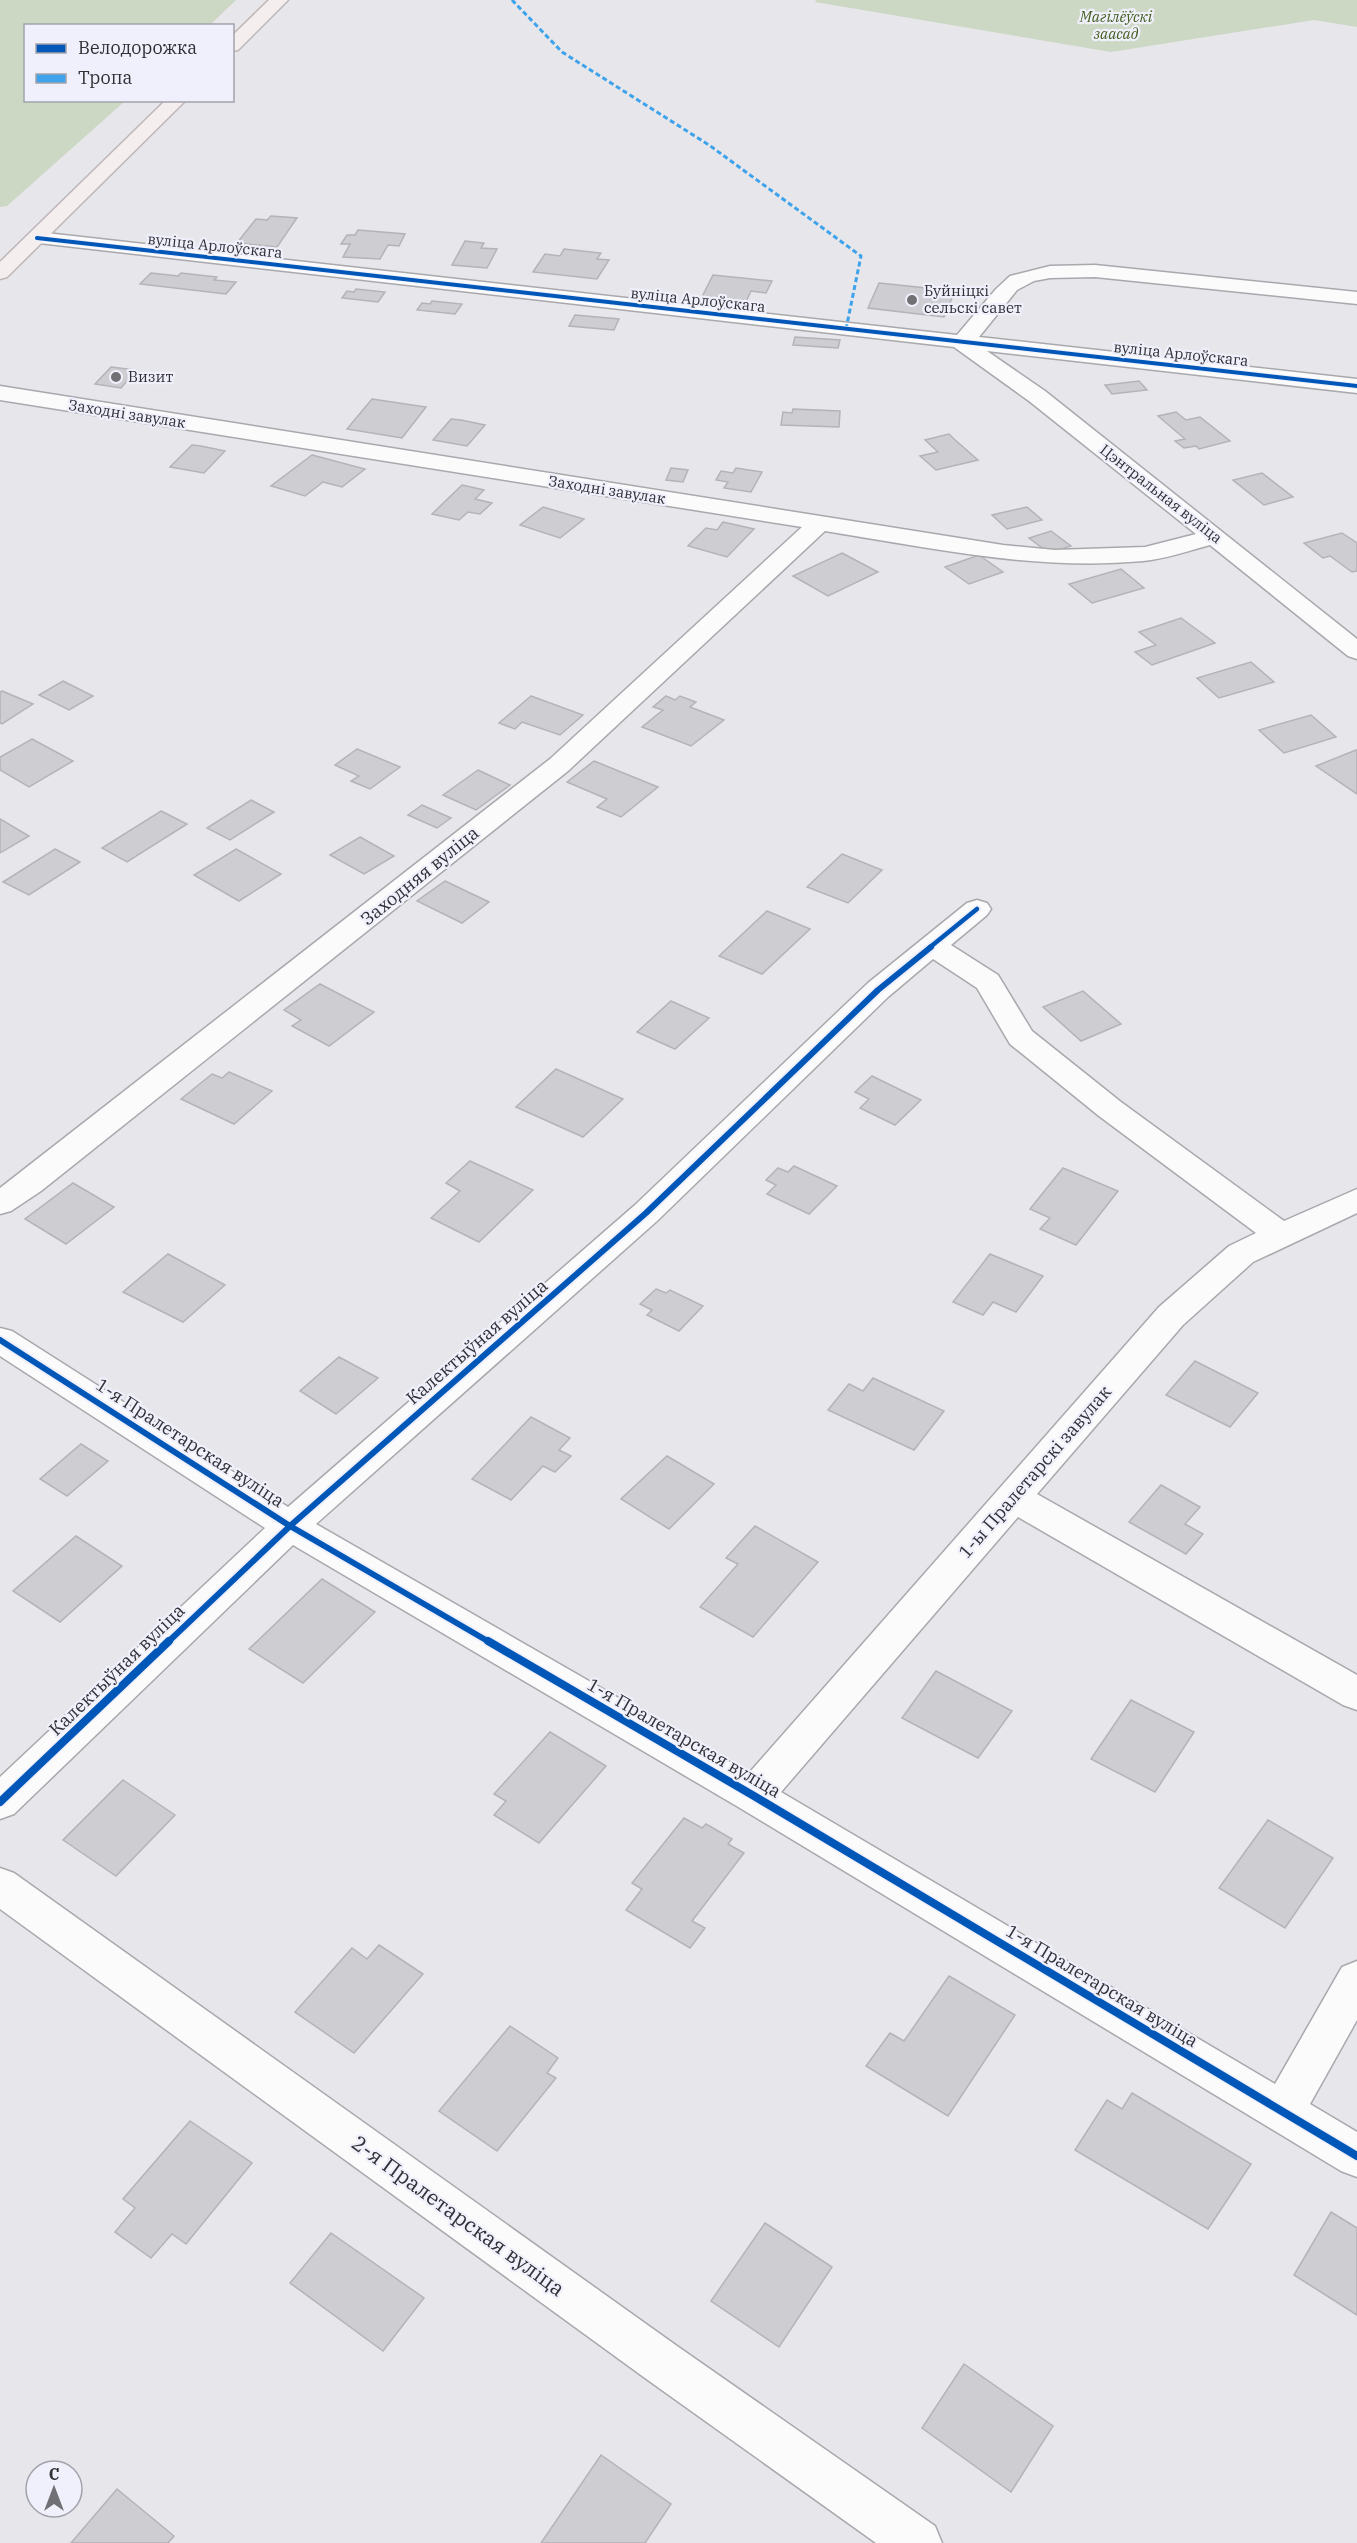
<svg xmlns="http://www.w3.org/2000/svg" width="1357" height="2543" font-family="'IBM Plex Serif',serif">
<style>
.green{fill:#ccd8c3}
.building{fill:#ceced2;stroke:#b3b3b8;stroke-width:1.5}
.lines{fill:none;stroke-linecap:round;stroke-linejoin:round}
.minor-casing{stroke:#a8a8ad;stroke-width:3}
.major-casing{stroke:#bfb6b8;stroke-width:3}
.minor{fill:#fbfbfc;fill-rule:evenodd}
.major{fill:#f4eeef;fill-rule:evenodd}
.quiet{stroke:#3ea3eb;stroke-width:3;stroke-dasharray:5 3;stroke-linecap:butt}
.cycleway-far3-casing{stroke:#f0f0fc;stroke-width:6}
.cycleway-far2-casing{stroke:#f0f0fc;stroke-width:8}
.cycleway-far1-casing{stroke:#f0f0fc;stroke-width:10}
.cycleway-casing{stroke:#f0f0fc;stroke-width:11}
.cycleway-far3{stroke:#0057b8;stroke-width:4}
.cycleway-far2{stroke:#0057b8;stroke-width:4.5}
.cycleway-far1{stroke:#0057b8;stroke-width:6}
.cycleway{stroke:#0057b8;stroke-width:8}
.poi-dot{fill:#707075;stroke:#f0f0fc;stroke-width:2}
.labels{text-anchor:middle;stroke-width:4.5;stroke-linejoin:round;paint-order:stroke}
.far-park-label{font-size:15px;font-style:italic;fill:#435f1d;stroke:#f0f0fc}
.far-street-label{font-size:15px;fill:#303035;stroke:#f0f0fc}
.far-poi-label{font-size:15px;fill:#303035;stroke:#f0f0fc;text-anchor:start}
.street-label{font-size:18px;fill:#303035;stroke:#f0f0fc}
.near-street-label{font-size:21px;fill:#303035;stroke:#f0f0fc}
</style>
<rect width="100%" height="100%" fill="#e6e6eb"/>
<g class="green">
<polygon points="0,0 236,0 210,25 26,26 26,100 125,101 7,206 0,207"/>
<polygon points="816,0 1357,0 1357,27 1314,20 1111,52 815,2"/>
</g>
<g class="building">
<polygon points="271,216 297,218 277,247 237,243 256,219 267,220"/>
<polygon points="358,230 405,234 399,246 388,245 380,259 343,257 350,244 341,244 347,235 355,235"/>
<polygon points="465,241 484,243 481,248 497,249 487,268 452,265"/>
<polygon points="564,249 601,253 597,259 609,260 597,279 533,272 545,254 560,256"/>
<polygon points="151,273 178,276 181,273 217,277 214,280 236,282 226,294 140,284"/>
<polygon points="713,275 772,281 766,293 751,291 746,302 702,297"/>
<polygon points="879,283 955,291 944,317 868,308"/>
<polygon points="356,289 385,292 378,302 342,298 347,291 354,292"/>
<polygon points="432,301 462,304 455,314 417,310 422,303 430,304"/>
<polygon points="575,315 619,319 614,330 569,326"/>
<polygon points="795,337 840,340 838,348 793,345"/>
<polygon points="111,367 136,370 121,388 95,384"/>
<polygon points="1139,381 1147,390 1112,394 1105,385"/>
<polygon points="372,399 426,407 402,438 347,429"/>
<polygon points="793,409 840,411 839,427 781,425 783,412 792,413"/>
<polygon points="1176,412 1186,420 1200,417 1230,441 1199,449 1196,446 1184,448 1175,441 1185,439 1158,416"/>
<polygon points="451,419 461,420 485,425 467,446 433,440"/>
<polygon points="949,434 954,439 978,460 936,470 920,456 938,452 925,440"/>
<polygon points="192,445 201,446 225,451 204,473 170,467"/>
<polygon points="312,455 365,469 342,487 323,482 305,496 271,486"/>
<polygon points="671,468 688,470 683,482 666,480"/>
<polygon points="736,468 762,472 751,492 724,488 728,482 716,480 721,471 733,473"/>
<polygon points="1262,473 1293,497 1264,505 1233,480"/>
<polygon points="462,485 484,490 475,499 492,503 480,514 468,512 459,520 432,514"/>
<polygon points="543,507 584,519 560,538 520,525"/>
<polygon points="1027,507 1042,520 1007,529 992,515"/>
<polygon points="723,522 754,529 727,557 688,546 706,528 717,530"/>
<polygon points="1051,531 1071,546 1049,553 1029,538"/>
<polygon points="1342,533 1357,543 1357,571 1352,572 1330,556 1323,558 1304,543"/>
<polygon points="842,553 878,572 828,596 793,576"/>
<polygon points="979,555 1003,572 969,584 945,567"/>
<polygon points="1121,569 1144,588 1092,603 1069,584"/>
<polygon points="1181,618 1215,643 1152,665 1135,652 1156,645 1139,632"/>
<polygon points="1251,662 1274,682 1219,698 1197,678"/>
<polygon points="63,681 93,696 69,710 39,695"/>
<polygon points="2,691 33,704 2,724 0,723 0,692"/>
<polygon points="531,696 583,715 560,735 522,722 515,729 499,723"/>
<polygon points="666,696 675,700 680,696 696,702 690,707 724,720 691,746 642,727 663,710 653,707"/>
<polygon points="1311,715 1336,737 1284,753 1259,730"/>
<polygon points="32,739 73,761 29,787 0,770 0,757"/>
<polygon points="357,749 400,767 370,789 351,781 359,776 335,765"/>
<polygon points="1356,750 1357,750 1357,794 1316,766"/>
<polygon points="594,761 658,787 621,817 597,807 607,799 567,782"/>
<polygon points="478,770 510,785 476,810 443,795"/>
<polygon points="251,800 274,812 230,840 207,828"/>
<polygon points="422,805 451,818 437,828 408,815"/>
<polygon points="161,811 187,824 127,862 102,848"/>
<polygon points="0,819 29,836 0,853"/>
<polygon points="360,837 394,856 364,874 330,855"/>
<polygon points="55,849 80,862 29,895 3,882"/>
<polygon points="236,849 281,874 239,901 194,875"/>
<polygon points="842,854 882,870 848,903 807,887"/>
<polygon points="445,881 489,902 462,923 417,901"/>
<polygon points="767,911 810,929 762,974 719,956"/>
<polygon points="320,984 374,1012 329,1046 292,1026 301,1020 284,1010"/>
<polygon points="1083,991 1121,1024 1081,1041 1043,1007"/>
<polygon points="671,1001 709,1018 675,1049 637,1032"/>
<polygon points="556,1069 623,1099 583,1137 516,1107"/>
<polygon points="229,1072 272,1091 234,1124 181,1099 212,1074 222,1078"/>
<polygon points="872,1076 921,1100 895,1125 860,1108 869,1099 855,1092"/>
<polygon points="470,1161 533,1190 479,1242 431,1218 460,1191 446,1183"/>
<polygon points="794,1166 837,1186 809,1214 767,1194 776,1185 766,1180 778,1168 788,1172"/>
<polygon points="1063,1168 1118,1191 1076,1245 1040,1229 1050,1218 1030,1209"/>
<polygon points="73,1183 114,1207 66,1244 25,1219"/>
<polygon points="168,1254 225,1285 183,1322 123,1292"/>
<polygon points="990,1254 1043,1276 1016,1312 993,1302 983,1315 953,1302"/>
<polygon points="656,1289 666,1293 670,1290 703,1306 679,1331 647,1315 652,1310 640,1304"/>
<polygon points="339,1357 378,1378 336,1414 300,1391"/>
<polygon points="1195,1361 1258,1393 1230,1427 1166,1395"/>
<polygon points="873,1378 944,1411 914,1450 828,1410 849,1384 863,1391"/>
<polygon points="531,1417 570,1438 559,1450 571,1456 555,1472 543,1466 511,1500 472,1479"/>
<polygon points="81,1444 108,1461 67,1496 40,1479"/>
<polygon points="667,1456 714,1484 669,1529 621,1499"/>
<polygon points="1161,1485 1200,1507 1185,1524 1203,1534 1186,1554 1129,1522"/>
<polygon points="755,1526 818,1562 753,1637 700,1607 738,1564 726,1558"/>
<polygon points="76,1536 122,1566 60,1622 13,1591"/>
<polygon points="322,1579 375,1612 303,1683 249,1649"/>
<polygon points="936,1671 1012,1711 978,1758 902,1718"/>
<polygon points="1131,1700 1194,1732 1155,1792 1091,1759"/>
<polygon points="550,1732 606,1766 539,1843 494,1815 506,1801 494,1794"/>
<polygon points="123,1780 175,1815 116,1876 63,1840"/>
<polygon points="684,1818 702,1828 706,1824 732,1839 728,1844 744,1853 692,1921 705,1928 690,1948 626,1910 642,1889 632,1883"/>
<polygon points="1268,1820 1333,1858 1285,1928 1219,1888"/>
<polygon points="379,1945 423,1974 354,2053 295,2012 352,1948 367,1959"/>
<polygon points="949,1976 1015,2015 948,2116 866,2066 890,2033 904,2041"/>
<polygon points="510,2026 558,2058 547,2073 556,2078 497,2151 439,2111"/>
<polygon points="1132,2093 1251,2164 1208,2229 1075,2150 1107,2100 1122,2109"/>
<polygon points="190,2121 252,2163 186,2244 172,2234 151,2258 115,2232 135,2208 123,2199"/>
<polygon points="1331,2212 1357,2228 1357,2315 1294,2275"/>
<polygon points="765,2223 832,2267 779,2347 711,2301"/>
<polygon points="331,2233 424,2298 383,2351 290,2283"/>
<polygon points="964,2364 1053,2426 1011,2492 922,2428"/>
<polygon points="601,2455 671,2504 645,2543 541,2543"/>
<polygon points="117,2489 174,2536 168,2543 71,2543"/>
</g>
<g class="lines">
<g class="minor-casing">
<g id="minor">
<path d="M37,232l920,103 39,-46 14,-13 40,-10 45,-1 262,27v12l-262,-27 -45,1 -16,3 -17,9 -38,47 378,42v14l-370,-42 58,40 312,248v20l-9,-3 -138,-111c-22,6 -45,14 -67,16 -107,10 -212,-13 -318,-30l-257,240 -527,420 -30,20 -11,3v-26l550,-429 252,-232 -802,-127v-14l1003,159 52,5 90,-3 51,-13 -167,-133 -75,-54 -924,-105 -3,-4 3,-4z"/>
<path d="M977,900l10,3 4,6 -4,6 -36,30 47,30 34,56 89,71 163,119 73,-32v24l-104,49 -70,63 -146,169 320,181v35l-14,-5 -325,-188 -237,275 494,292 67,-117 15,-6v59l-47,84 47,28v45l-16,-6 -601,-363 -447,-263 -279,269 -14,5v-42l265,-249 -265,-172v-28l12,3 276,176 347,-302 233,-222 99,-80zM933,959l44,29 33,56 89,72 157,117 -27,13 -70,61 -410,466 -433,-249 341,-303 231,-224z"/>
<polygon points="0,1868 14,1873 677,2346 935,2526 942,2543 876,2543 645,2378 0,1909"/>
</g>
</g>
<g class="major-casing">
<g id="major">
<polygon points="269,0 288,0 238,50 232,51 232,36"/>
<polygon points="166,100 186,100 7,277 0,279 0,262"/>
</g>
</g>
<use href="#minor" class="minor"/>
<use href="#major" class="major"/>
<polyline class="quiet" points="512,0 562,52 709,145 861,256 846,329"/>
<g class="cycleway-far3-casing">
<polyline id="cycleway-far3" points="37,238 1357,386"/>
</g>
<g class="cycleway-far2-casing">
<polyline id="cycleway-far2" points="929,948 977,909"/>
</g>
<g class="cycleway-far1-casing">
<g id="cycleway-far1">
<polyline points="0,1340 290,1526 491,1643"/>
<polyline points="167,1643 290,1526 646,1213 878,990 931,947"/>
</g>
</g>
<g class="cycleway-casing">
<g id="cycleway">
<polyline points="488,1641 754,1796 1357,2156"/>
<polyline points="0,1802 169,1641"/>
</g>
</g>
<use href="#cycleway-far3" class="cycleway-far3"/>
<use href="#cycleway-far2" class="cycleway-far2"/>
<use href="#cycleway-far1" class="cycleway-far1"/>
<use href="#cycleway" class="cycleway"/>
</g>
<g class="poi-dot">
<circle cx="912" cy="300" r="6"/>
<circle cx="116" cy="377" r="6"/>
</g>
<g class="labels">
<g class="far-park-label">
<text x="1116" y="22">Магілёўскі<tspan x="1116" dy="17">заасад</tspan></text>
</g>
<g class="far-street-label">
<text transform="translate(215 246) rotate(6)" y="5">вуліца Арлоўскага</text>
<text transform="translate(698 300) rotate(6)" y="5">вуліца Арлоўскага</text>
<text transform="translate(1181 354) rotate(6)" y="5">вуліца Арлоўскага</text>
<text transform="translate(127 414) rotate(9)" y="5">Заходні завулак</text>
<text transform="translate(607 490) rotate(9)" y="5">Заходні завулак</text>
<text transform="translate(1161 494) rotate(38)" y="5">Цэнтральная вуліца</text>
</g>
<g class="far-poi-label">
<text x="924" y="296">Буйніцкі<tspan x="924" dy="17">сельскі савет</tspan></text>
<text x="128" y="382">Визит</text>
</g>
<g class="street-label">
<text transform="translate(420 876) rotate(-39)" y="6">Заходняя вуліца</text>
<text transform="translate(477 1342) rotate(-41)" y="6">Калектыўная вуліца</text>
<text transform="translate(190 1443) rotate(33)" y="6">1-я Пралетарская вуліца</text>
<text transform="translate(1035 1472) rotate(-49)" y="6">1-ы Пралетарскі завулак</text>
<text transform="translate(117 1670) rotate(-44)" y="6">Калектыўная вуліца</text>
<text transform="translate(684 1738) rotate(30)" y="6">1-я Пралетарская вуліца</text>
<text transform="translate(1102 1986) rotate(31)" y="6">1-я Пралетарская вуліца</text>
</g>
<g class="near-street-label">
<text transform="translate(458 2216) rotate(36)" y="7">2-я Пралетарская вуліца</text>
</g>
</g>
<rect x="24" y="24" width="210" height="78" fill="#f0f0fc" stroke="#a3a3ac" stroke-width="1.5"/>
<rect x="36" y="44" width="30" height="9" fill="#0057b8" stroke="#a3a3ac" stroke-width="1.5"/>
<text x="78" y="54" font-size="18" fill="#303035">Велодорожка</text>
<rect x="36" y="74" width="30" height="9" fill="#3ea3eb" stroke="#a3a3ac" stroke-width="1.5"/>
<text x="78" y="84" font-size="18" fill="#303035">Тропа</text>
<g transform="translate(54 2489)"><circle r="28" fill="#f0f0fc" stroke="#a3a3ac" stroke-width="1.5"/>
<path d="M0-4.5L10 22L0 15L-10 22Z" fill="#707075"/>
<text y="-9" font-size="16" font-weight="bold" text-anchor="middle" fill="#303035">С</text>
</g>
</svg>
